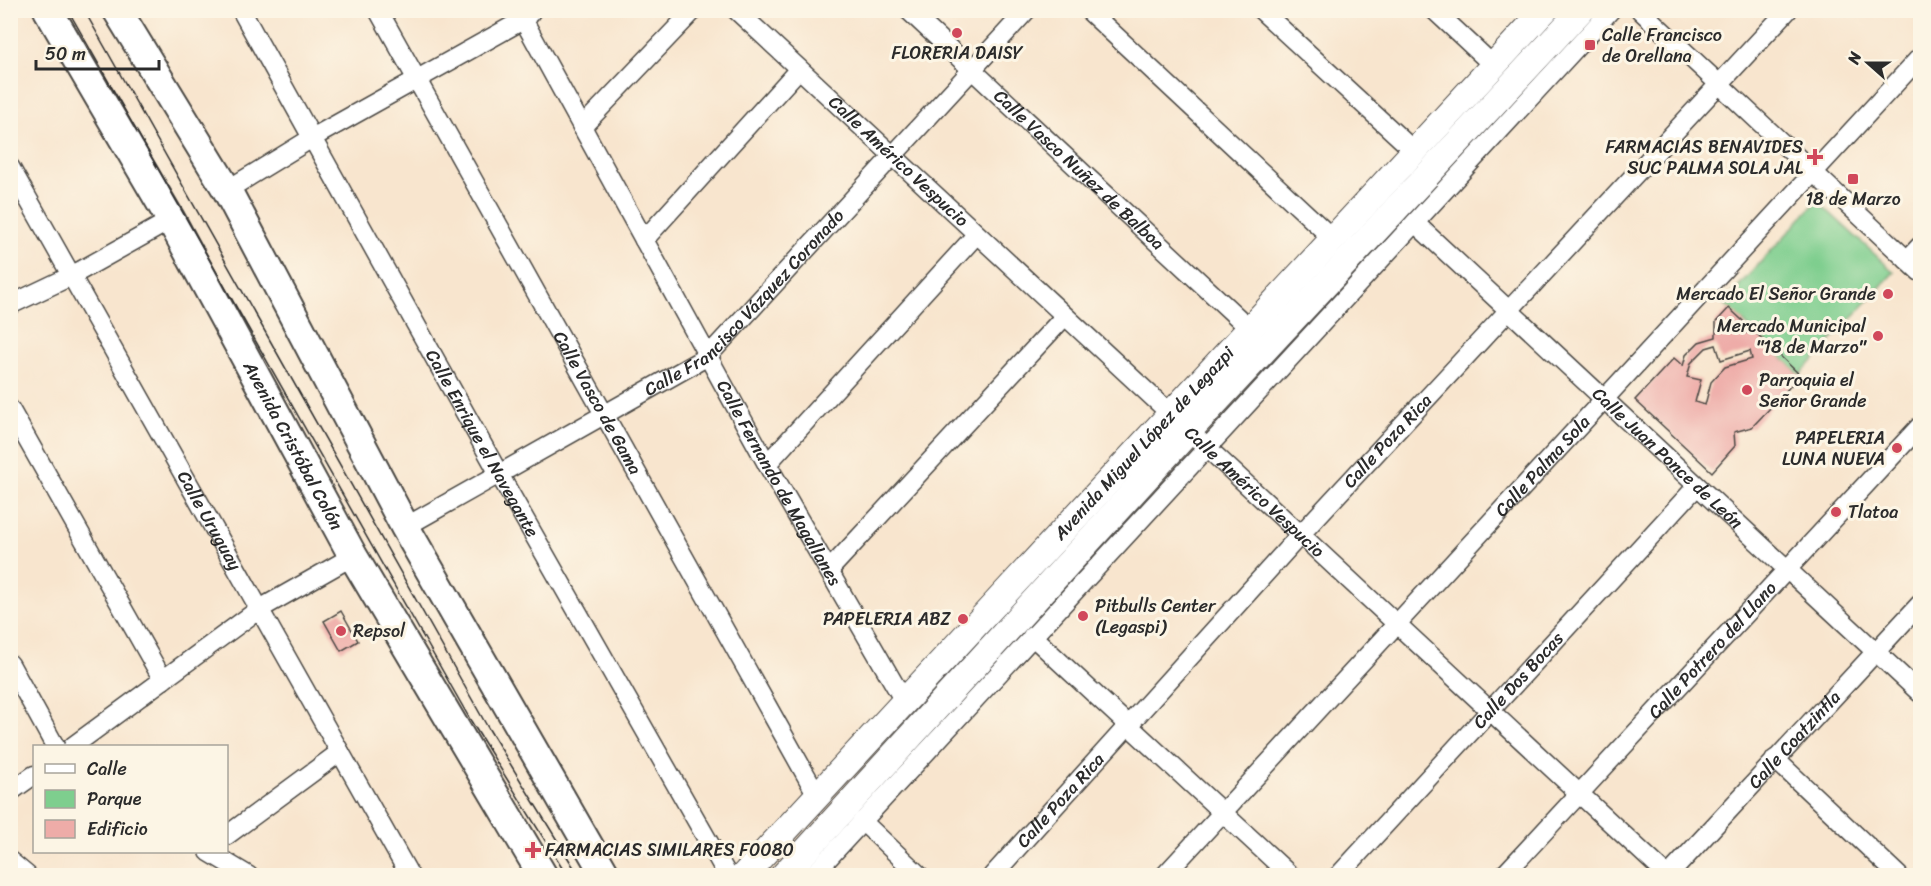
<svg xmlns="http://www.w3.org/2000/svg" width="1931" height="886" font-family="Sriracha,sans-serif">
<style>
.green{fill:#7ece8e;stroke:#547c5c;stroke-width:1.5}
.building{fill:#eeaca8;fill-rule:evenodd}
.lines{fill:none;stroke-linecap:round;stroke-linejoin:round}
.minor-casing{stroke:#4a4743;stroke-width:21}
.secondary-casing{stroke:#4a4743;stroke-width:28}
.primary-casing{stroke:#4a4743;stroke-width:32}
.minor{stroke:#fff;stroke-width:18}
.secondary{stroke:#fff;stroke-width:26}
.primary{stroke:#fff;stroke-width:28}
.tram{stroke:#2b2b2b;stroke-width:1.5}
.poi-dot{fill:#d1495b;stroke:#fcf5e5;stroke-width:2}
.labels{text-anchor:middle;stroke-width:6;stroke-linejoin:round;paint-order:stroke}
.poi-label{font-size:18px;fill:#2b2b2b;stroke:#fcf5e5;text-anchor:start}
.street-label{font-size:18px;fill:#2b2b2b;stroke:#fcf5e5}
</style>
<rect width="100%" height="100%" fill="#fcf5e5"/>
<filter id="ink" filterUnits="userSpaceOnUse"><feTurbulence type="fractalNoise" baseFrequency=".0167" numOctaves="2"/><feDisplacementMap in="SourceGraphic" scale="12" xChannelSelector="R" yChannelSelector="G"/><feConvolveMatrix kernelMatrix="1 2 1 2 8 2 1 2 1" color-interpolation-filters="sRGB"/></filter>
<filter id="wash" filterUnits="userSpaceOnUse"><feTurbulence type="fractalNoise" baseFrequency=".008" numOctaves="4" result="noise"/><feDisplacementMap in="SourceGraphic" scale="24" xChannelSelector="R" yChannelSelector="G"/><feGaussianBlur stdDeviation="1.35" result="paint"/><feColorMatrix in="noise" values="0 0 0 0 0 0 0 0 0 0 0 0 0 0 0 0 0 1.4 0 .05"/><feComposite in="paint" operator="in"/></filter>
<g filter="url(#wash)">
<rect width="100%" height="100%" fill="#f8e5ce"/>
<polygon class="green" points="1817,201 1894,272 1800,375 1723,303"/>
<g id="blocks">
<g class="building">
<path d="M1729,308l14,13 3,12 8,-2 46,44 -21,24h-6v6l-21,22 -18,5 1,14 -23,26 -77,-72 39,-42 9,8 3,-11 13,-13 17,-5v-15zM1716,345l5,15 29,-9 2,8 -27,8 -14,15 -6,23 -10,-3 6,-22 -14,-3 4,-14 15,-15z"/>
<polygon points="341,611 358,641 341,651 324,621"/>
</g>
</g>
</g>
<g filter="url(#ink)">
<use href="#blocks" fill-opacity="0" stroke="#4a4743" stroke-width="1.5"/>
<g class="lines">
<g class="minor-casing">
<g id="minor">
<path id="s1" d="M241,10l258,464 229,402"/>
<path id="s2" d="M378,10l439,785"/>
<path id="s3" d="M518,10l249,454 137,237"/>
<path id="s4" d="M736,10l932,866"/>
<path id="s5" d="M908,10l342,319"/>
<polyline points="1088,10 1333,239"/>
<polyline points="1261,10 1414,151"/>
<polyline points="1434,10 1494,66"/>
<polyline points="1640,10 1920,272"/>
<polyline points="582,127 694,10"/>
<path id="s6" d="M10,167l400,709"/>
<polyline points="227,190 312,138 523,20 531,12"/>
<path id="s7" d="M1415,223l505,470"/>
<polyline points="644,240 799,69"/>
<polyline points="1907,260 1920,246"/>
<polyline points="10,305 71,276 171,220"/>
<polyline points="10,409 163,680"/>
<polyline points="767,464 976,235"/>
<path id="s8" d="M405,527l303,-171 319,-346"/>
<polyline points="830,569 1064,317"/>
<polyline points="1032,636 1291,876"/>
<polyline points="10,664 55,746"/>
<polyline points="73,746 258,610 353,556"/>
<polyline points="1775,759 1899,876"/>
<polyline points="10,792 34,775"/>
<polyline points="862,821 920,876"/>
<polyline points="226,836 340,752"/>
<polyline points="209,852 249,876"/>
<polyline points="10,861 28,876"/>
<polyline points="812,876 1611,10"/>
<path id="s9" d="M992,876l308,-341 488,-525"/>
<path id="s10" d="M1164,876l756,-819"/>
<path id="s11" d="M1338,876l359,-390"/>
<path id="s12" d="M1503,876l417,-450"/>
<path id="s13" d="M1668,876l252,-272"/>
</g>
</g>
<g class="secondary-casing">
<g id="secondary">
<path id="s14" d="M743,876l802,-866"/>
<polyline points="783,876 1188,432 1581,10"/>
</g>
</g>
<g class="primary-casing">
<g id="primary">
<path id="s15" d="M48,10l123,210 182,336 190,320"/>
<polyline points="117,10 227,190 405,527 606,876"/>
</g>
</g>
<use href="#minor" class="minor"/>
<use href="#secondary" class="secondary"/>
<use href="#primary" class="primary"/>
<g class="tram">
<polyline points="68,10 471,721 567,876"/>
<polyline points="84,10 487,726 579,876"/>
</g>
</g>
</g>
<g class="poi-dot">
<circle cx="957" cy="33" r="6"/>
<rect x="1584" y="39" width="12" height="12" rx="3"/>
<path d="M1812 148h6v6h6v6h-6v6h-6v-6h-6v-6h6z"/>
<rect x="1847" y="173" width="12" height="12" rx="3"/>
<circle cx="1888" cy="294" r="6"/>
<circle cx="1878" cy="336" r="6"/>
<circle cx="1747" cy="390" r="6"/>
<circle cx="1897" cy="448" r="6"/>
<circle cx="1836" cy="512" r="6"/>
<circle cx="1083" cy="616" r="6"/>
<circle cx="963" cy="619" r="6"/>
<circle cx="341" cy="631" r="6"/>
<path d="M530 841h6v6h6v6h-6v6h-6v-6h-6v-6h6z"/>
</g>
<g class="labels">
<g class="poi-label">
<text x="1602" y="41">Calle Francisco<tspan x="1602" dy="21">de Orellana</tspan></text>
<text x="957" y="59" text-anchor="middle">FLORERIA DAISY</text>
<text x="1803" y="153" text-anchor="end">FARMACIAS BENAVIDES<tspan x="1803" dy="21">SUC PALMA SOLA JAL</tspan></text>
<text x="1853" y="205" text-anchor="middle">18 de Marzo</text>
<text x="1876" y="300" text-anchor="end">Mercado El Señor Grande</text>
<text x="1866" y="332" text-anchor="end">Mercado Municipal<tspan x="1866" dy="21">"18 de Marzo"</tspan></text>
<text x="1759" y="386">Parroquia el<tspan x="1759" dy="21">Señor Grande</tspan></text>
<text x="1885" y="444" text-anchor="end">PAPELERIA<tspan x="1885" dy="21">LUNA NUEVA</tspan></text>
<text x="1848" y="518">Tlatoa</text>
<text x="1095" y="612">Pitbulls Center<tspan x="1095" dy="21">(Legaspi)</tspan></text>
<text x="951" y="625" text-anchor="end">PAPELERIA ABZ</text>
<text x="353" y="637">Repsol</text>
<text x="545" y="856">FARMACIAS SIMILARES F0080</text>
</g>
<g class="street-label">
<text dy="6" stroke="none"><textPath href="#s4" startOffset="222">Calle Américo Vespucio</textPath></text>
<text dy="6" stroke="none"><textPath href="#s5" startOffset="234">Calle Vasco Nuñez de Balboa</textPath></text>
<text dy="6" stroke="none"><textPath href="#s8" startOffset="410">Calle Francisco Vázquez Coronado</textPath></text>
<text dy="6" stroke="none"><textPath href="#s2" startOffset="450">Calle Vasco de Gama</textPath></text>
<text dy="6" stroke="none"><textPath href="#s9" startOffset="588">Calle Poza Rica</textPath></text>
<text dy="6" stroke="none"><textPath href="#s14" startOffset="590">Avenida Miguel López de Legazpi</textPath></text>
<text dy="6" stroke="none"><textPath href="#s15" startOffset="500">Avenida Cristóbal Colón</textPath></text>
<text dy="6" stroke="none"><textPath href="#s1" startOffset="496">Calle Enrique el Navegante</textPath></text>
<text dy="6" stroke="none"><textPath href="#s7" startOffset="345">Calle Juan Ponce de León</textPath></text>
<text dy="6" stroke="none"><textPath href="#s10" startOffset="558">Calle Palma Sola</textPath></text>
<text dy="6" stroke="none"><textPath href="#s3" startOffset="540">Calle Fernando de Magallanes</textPath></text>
<text dy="6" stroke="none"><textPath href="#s4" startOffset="708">Calle Américo Vespucio</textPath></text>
<text dy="6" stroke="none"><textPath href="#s6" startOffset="406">Calle Uruguay</textPath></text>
<text dy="6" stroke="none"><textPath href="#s12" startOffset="308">Calle Potrero del Llano</textPath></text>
<text dy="6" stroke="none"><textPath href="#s11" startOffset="266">Calle Dos Bocas</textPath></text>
<text dy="6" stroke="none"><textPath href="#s13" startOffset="186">Calle Coatzintla</textPath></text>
<text dy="6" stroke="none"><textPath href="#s9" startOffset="102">Calle Poza Rica</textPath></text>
</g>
</g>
<rect width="1931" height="886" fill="none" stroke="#fcf5e5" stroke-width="36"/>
<rect x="33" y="745" width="195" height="108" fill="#fcf5e5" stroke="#a8a49b" stroke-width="1.5"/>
<rect x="45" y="764" width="30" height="9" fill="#ffffff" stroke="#a8a49b" stroke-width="1.5"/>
<text x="87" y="775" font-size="18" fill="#2b2b2b">Calle</text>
<rect x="45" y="790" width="30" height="18" fill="#7ece8e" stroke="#a8a49b" stroke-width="1.5"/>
<text x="87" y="805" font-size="18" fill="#2b2b2b">Parque</text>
<rect x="45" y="820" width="30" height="18" fill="#eeaca8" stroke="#a8a49b" stroke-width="1.5"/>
<text x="87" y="835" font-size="18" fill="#2b2b2b">Edificio</text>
<g transform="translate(1868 63) rotate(291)" stroke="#fcf5e5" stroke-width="4.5" paint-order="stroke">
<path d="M0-4.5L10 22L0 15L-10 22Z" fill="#2b2b2b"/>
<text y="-9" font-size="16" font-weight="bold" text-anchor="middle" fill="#2b2b2b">N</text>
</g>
<path d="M36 60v9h123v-9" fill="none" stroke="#2b2b2b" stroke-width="3"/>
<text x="45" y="60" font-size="18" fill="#2b2b2b" stroke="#fcf5e5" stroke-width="4.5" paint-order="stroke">50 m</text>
</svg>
